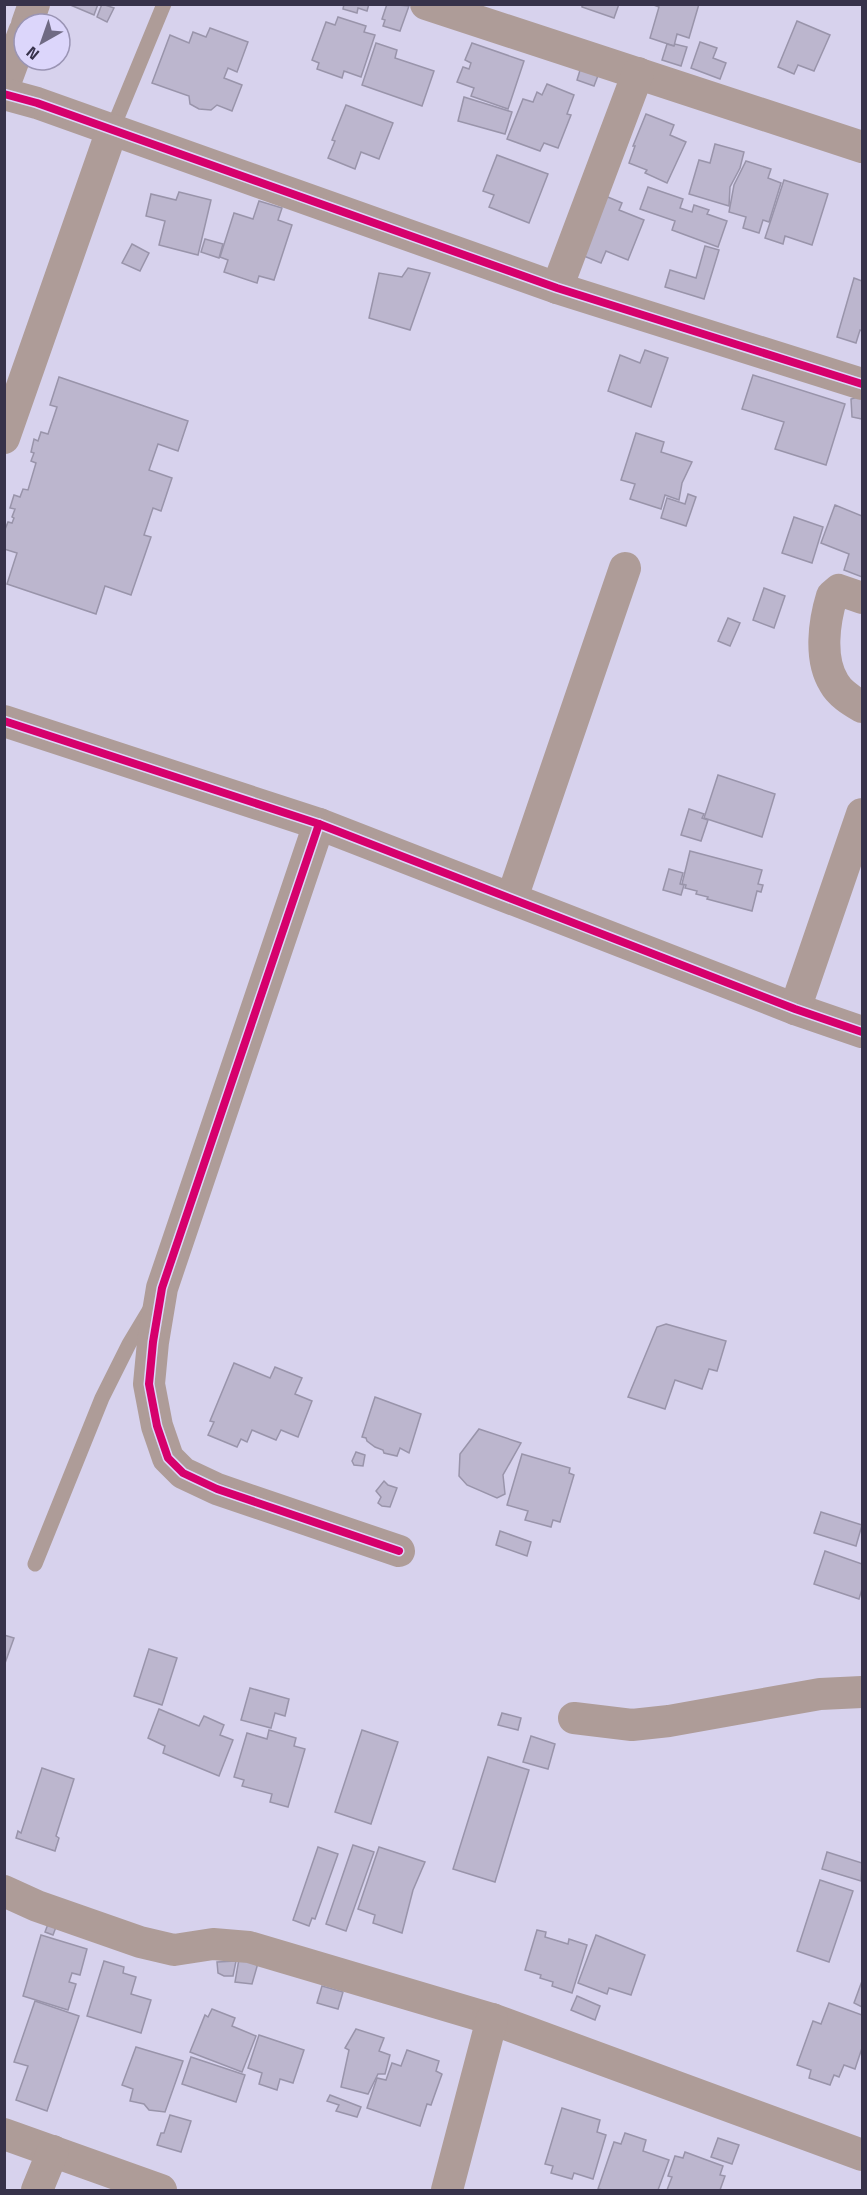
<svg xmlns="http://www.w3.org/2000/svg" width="867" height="2195" font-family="'Titillium Web',sans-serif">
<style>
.building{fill:#bcb6ce;stroke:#9994aa;stroke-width:1.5}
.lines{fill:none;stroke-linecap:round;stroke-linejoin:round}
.lane{stroke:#ae9c98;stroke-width:15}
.street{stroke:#ae9c98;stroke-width:32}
.cycleway-casing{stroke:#dcd6fb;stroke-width:11}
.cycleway{stroke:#d6006c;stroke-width:8}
</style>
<rect width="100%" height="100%" fill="#d7d2ed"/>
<g class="building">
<polygon points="68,4 98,4 94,15"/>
<polygon points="102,4 114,8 107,22 97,17"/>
<polygon points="344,4 369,4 367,11 358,8 357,13 343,9"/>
<polygon points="387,4 409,6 400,31 383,26 385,20 382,19"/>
<polygon points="619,4 614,18 582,7 582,4"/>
<polygon points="699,4 689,38 677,34 674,46 650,38 659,7 651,4"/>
<polygon points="338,17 366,26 364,32 375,35 361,77 344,71 342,78 317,69 319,63 312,60 326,22 335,25"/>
<polygon points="797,21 830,35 814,71 798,65 794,74 778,67"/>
<polygon points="210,28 248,42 237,72 228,68 224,78 242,85 232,111 217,105 211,110 199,109 190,104 189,96 152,83 170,35 189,43 193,32 206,37"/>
<polygon points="700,42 717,48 713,58 726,63 720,79 691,68"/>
<polygon points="376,43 397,50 395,58 434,71 422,106 362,85"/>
<polygon points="472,43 524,61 508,109 471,96 474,88 457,82 463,67 469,69 471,63 465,60"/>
<polygon points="667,44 674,46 675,44 687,47 681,66 662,60"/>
<polygon points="581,67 599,73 594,86 577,80"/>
<polygon points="547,84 574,95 567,114 571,115 558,148 544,143 540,151 507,139 523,99 533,102 537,92 542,95"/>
<polygon points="464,97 512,112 505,134 458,121"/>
<polygon points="346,105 393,123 379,159 361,152 355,169 328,158 335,141 332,140"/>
<polygon points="646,114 674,125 670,135 686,142 667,183 645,173 647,170 629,163 635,146 633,146"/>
<polygon points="715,144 744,152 740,168 730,187 729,206 689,194 699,160 710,163"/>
<polygon points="497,155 548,174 529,223 489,207 494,195 483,191"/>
<polygon points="746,161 771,169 768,178 781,183 769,222 763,220 759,233 743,228 746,217 729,212 734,185"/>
<polygon points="784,180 828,194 812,245 785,236 783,244 765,238"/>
<polygon points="648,187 683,199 680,208 692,212 694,205 709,210 707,214 727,221 718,247 672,230 675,221 640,209"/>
<polygon points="179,192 211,200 198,255 159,245 165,221 146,216 151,194 176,200"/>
<polygon points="603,195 622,203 619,210 644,220 628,260 606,251 601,263 579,254"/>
<polygon points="259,201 282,208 278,220 292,225 274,280 259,276 257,283 224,272 228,260 220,257 234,213 253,219"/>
<polygon points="205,239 223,244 219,258 201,252"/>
<polygon points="132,244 149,253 140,271 122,263"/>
<polygon points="705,246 719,250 704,299 665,287 670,270 696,278"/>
<polygon points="408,268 430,273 410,330 369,318 379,273 402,277"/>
<polygon points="854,278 862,281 862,331 860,330 856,343 837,337"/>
<polygon points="645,350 668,358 651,407 608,391 620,355 640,363"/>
<polygon points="753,375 845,404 826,465 775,449 784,422 742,409"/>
<polygon points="59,377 188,421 178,451 158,444 149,470 172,478 161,511 153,508 144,535 151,537 131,595 105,586 96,614 7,584 17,553 4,549 4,532 8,522 12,523 14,518 12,517 15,509 10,508 14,495 20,497 23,489 28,490 36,463 31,461 34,453 31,452 34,439 38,441 41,432 48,434 57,407 50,405"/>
<polygon points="862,396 862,419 852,417 851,399"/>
<polygon points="636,433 664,442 661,452 692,462 682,483 679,500 665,495 661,509 630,499 635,484 621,480"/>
<polygon points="688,494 696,497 686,526 661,518 667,498 685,504"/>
<polygon points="835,505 862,516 862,577 844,570 849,554 821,543"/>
<polygon points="794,517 823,527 812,563 782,553"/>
<polygon points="764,588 785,596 774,628 753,620"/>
<polygon points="728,618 740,623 730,646 718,641"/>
<polygon points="718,775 775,794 762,837 704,818"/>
<polygon points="689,809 704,814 702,818 708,820 701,841 681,835"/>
<polygon points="690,851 762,870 758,884 763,885 761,892 757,891 752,911 707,899 708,897 696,894 697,891 685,888 686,885 682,884"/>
<polygon points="669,869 683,873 680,884 684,885 681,895 663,890"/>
<polygon points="666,1324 726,1341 717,1371 709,1369 702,1389 675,1380 665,1409 628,1397 657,1327"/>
<polygon points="234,1363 270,1378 275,1367 302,1378 295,1394 312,1401 298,1437 281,1430 276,1440 252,1430 247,1442 241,1439 237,1447 208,1435 214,1422 210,1421"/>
<polygon points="375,1397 421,1414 409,1453 400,1448 397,1456 384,1453 383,1450 375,1447 367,1441 366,1438 362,1437"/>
<polygon points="479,1429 521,1443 503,1475 505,1494 497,1498 467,1485 459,1476 460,1454"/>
<polygon points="356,1452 365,1455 363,1466 354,1465 352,1461"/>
<polygon points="522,1454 570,1468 569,1473 574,1475 560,1522 553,1520 551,1527 525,1520 528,1511 507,1505"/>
<polygon points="384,1481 388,1485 397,1488 390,1507 382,1506 378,1503 381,1497 376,1491"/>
<polygon points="821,1512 862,1525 856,1546 814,1533"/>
<polygon points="500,1531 531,1542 527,1556 496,1545"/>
<polygon points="825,1551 862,1564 862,1589 859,1599 814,1584"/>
<polygon points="4,1635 14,1638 4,1666"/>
<polygon points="149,1649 177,1658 162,1705 134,1696"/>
<polygon points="250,1688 289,1699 285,1716 275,1713 271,1728 241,1720"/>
<polygon points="159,1709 199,1726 204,1716 224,1725 220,1735 233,1740 219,1776 163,1753 165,1746 148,1738"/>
<polygon points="502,1713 521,1718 518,1730 498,1725"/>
<polygon points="269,1730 296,1738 294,1746 305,1749 288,1807 270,1802 272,1794 242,1786 244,1780 234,1777 247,1733 267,1739"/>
<polygon points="362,1730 398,1742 371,1824 335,1812"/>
<polygon points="531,1736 555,1744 548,1769 523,1762"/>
<polygon points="488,1757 529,1770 495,1882 453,1869"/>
<polygon points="42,1768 74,1779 56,1836 59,1838 55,1851 16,1838 18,1831 21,1833"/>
<polygon points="353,1845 374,1852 346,1931 326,1924"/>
<polygon points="318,1847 338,1854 315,1919 312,1918 309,1926 293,1920"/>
<polygon points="379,1847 425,1862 413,1890 402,1933 373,1923 375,1915 358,1909"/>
<polygon points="827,1852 862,1863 861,1881 822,1869"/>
<polygon points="820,1880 853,1891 829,1962 797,1951"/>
<polygon points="48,1924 56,1927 53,1935 45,1932"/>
<polygon points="537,1930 546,1932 545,1937 568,1944 569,1939 587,1945 572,1993 552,1986 553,1982 540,1978 541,1975 525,1970"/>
<polygon points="41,1935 87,1949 80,1975 72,1973 69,1982 76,1984 68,2010 23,1996"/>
<polygon points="596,1935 645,1955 631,1995 609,1988 607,1994 578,1983"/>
<polygon points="239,1959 258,1963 252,1984 235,1982"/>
<polygon points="104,1961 124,1967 123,1973 136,1977 131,1994 151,2000 141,2033 87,2016"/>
<polygon points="236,1961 233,1976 224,1976 218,1973 217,1962"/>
<polygon points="862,1981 862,2007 854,2003"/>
<polygon points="322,1986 343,1992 338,2009 317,2003"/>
<polygon points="577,1996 600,2006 595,2020 571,2010"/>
<polygon points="35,2001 79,2016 47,2111 16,2100 28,2066 14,2062"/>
<polygon points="829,2003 862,2015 862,2048 855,2069 844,2065 839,2077 834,2075 830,2085 809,2078 811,2070 797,2065 813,2021 821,2024"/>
<polygon points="212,2009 235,2018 232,2026 256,2036 242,2072 190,2052 205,2015 208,2017"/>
<polygon points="356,2029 384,2038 379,2051 390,2055 385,2074 378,2074 368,2094 341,2087 349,2050 345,2048"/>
<polygon points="259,2035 304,2050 293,2083 280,2079 277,2090 259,2084 262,2073 248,2068"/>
<polygon points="136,2047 183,2061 165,2112 149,2110 144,2104 130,2101 133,2089 122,2085"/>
<polygon points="407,2050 439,2061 436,2071 442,2074 431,2105 427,2104 420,2126 367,2108 377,2078 386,2080 392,2063 401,2066"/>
<polygon points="191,2057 245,2075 236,2102 182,2084"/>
<polygon points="330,2095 361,2107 357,2117 336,2111 339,2105 327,2101"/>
<polygon points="562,2108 600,2120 597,2132 606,2135 593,2179 574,2173 572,2179 551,2173 553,2166 545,2164"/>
<polygon points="170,2115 191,2121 181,2152 157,2145 161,2133 164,2133"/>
<polygon points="625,2133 646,2140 643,2151 669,2160 658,2190 603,2190 598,2189 614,2142 621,2144"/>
<polygon points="718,2138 739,2145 732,2164 711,2157"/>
<polygon points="685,2152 723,2166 720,2175 725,2176 720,2190 667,2190 672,2177 668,2176 675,2156 683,2158"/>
</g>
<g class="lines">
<g class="lane">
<polyline points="112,130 164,4"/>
<polyline points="35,1564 102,1398 129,1344 150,1309"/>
</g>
<g class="street">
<polyline points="426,4 862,147"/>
<polyline points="27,24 34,4"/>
<polyline points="4,86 24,32"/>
<polyline points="4,94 37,103 557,288 862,384"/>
<polyline points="557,288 638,73"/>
<polyline points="4,438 112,130"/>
<path d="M862,598l-23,-8 -7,6c-8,26 -13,63 2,87 6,11 18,18 28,24"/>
<polyline points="4,721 319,824 795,1009 862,1032"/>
<polyline points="319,824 162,1288 153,1342 149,1384 157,1426 168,1458 183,1473 217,1489 399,1551"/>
<polyline points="512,898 625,568"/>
<polyline points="795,1009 862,814"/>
<polyline points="574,1718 632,1725 669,1721 820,1694 862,1692"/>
<polyline points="4,1891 37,1906 140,1942 174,1950 213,1944 249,1947 492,2019 862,2155"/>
<polyline points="4,2134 161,2190"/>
<polyline points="37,2190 53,2151"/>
<polyline points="447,2190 492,2019"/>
</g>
<g class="cycleway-casing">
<g id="cycleway">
<polyline points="4,94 37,103 557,288 862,384"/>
<polyline points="4,721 319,824 795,1009 862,1032"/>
<polyline points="319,824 162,1288 153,1342 149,1384 157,1426 168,1458 183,1473 217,1489 399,1551"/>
</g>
</g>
<use href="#cycleway" class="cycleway"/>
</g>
<rect width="867" height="2195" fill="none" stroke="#37324a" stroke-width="12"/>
<g transform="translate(42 42) rotate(220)"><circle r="28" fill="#dcd6fb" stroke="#9a94b4" stroke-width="1.5"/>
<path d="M0-4.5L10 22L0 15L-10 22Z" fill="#6f6a83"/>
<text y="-9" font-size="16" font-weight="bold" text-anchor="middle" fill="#37324a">N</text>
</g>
</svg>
